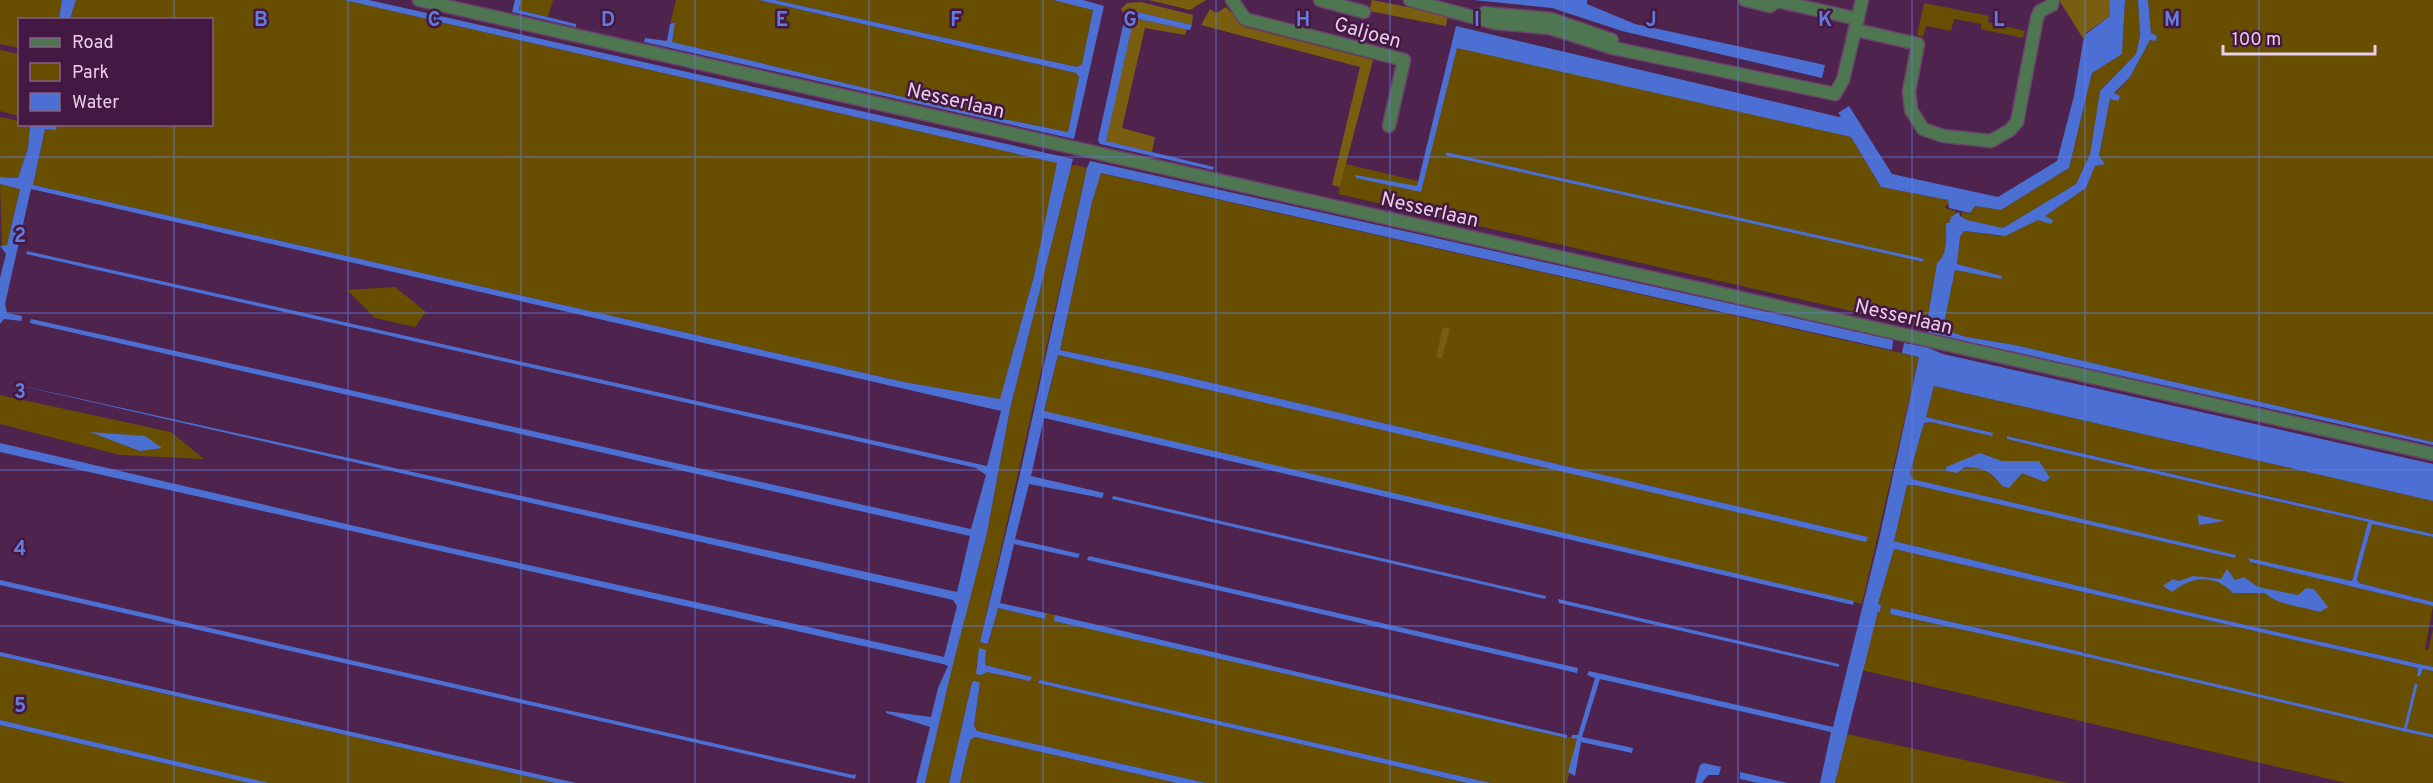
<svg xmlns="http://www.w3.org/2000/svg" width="2433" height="783" font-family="Overpass,sans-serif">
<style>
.green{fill:#674e00;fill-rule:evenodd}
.forest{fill:#7a5e10}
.water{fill:#4c6fd4}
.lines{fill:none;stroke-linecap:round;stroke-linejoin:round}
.stream{stroke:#4c6fd4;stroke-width:3}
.street-casing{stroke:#6a426a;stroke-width:15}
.street{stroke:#4d7651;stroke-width:12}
.grid{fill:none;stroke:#647bde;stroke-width:1.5;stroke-opacity:0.55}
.labels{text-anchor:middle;stroke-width:5;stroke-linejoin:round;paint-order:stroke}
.street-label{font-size:20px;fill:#e9cee8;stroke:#431843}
.grid-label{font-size:20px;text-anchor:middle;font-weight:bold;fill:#647bde;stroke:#431843;stroke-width:5;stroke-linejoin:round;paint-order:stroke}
</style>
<rect width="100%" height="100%" fill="#4e234e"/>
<g class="green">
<polygon points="0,0 62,0 59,19 20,20 19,48 0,44"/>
<polygon points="76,0 344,0 1058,163 1034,276 1000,400 904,382 33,185 45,129 57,125 212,124 212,20 70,19"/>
<polygon points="521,0 553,0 548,17 519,10"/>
<polygon points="676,0 759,0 1076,73 1079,77 1068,132 954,109 671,42 674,22 670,24"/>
<polygon points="775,0 1053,0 1093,9 1082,64 1077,67"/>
<polygon points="2125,0 2138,0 2140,36 2136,54 2100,91 2090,154 2076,184 2003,228 1967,221 1961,216 1962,212 1973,214 1970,213 1971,209 1975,206 2001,210 2069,168 2092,73 2122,54"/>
<polygon points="2148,0 2433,0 2433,442 2015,345 1966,337 1943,329 1955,270 2002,277 1957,264 1960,237 1964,231 1999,236 2044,216 2086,188 2099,156 2110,99 2130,77 2150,40 2156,41 2151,33"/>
<polygon points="1924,3 1989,16 1988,22 2025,31 2023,38 1981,29 1981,24 1954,19 1951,31 1926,26 1923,37 1917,35"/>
<path d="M1457,47l394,90 30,50 67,13 2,4 -4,1 -1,3 10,3 2,3 -7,5 -1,4h-2c0,13 1,32 -10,40l-11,65 -588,-134 8,-30 76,18z"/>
<polygon points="0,50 19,54 19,116 0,111"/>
<polygon points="0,117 19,121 20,124 30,125 28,148 18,178 0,177"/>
<path d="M1075,165l12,3 -107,474 9,2 8,-36 48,11 1,-6 9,2v6l522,118 -10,44h-76l-451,-103 -1,3 428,100h-261l-229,-52 -3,-6 6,-41 -8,-2 -23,101h-24l26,-115 36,-135 23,-124 61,-243zM986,650l-1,15 46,16 -44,-9 -12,-5z"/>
<polygon points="1100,173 1919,357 1862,604 1044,412 1058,355 1866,541 1867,537 1161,371 1060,350 1092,202"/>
<polygon points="0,184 20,188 7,245 2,247"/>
<polygon points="395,287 426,312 415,327 375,318 347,290"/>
<polygon points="1934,386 2433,501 2433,534 2008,436 2007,439 2368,522 2352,581 2249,559 2250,562 2433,606 2425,650 2428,650 2433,630 2433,667 2153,604 1894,541 1907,485 1914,485 2236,556 1912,479 1910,474 1924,423 1931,422 1993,433 1926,417"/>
<polygon points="0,395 171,432 204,459 120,455 0,424"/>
<polygon points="2372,523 2433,537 2433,602 2359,583 2357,579"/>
<path d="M1894,549l524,119 -1,7 5,-6 11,2v112h-87l-485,-113 17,-59h2l1,-5 -3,-2zM1892,608l190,44 5,4 -197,-42z"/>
<polygon points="0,656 556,783 0,783 0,725 219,776 217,771 0,720"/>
<polygon points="1847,734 2068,783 1835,783"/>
<polygon points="975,737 1177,783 960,783 970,739"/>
</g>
<g class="forest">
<polygon points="1149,0 1206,0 1190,10"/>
<polygon points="1372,0 1448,15 1446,26 1369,11"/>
<polygon points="2059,0 2109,0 2110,16 2086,33 2084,40"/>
<polygon points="1141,2 1193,15 1192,25 1129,10 1125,16 1121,9 1127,3"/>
<polygon points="1226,7 1245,27 1373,60 1340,187 1332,185 1360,67 1201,25 1210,9 1216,13"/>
<polygon points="1134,18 1187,29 1185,35 1145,28 1122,128 1155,137 1152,152 1105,141"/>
<polygon points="1443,327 1450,329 1442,358 1436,357"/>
</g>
<g class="water">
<polygon points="62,0 76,0 70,19 59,19"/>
<polygon points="344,0 369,0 1073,159 1010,409 987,533 952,668 925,783 916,783 930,727 886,713 886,711 931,717 938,688 948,666 943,664 0,452 0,443 415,540 944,657 957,606 953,600 0,381 957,592 970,536 30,323 31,319 135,342 971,529 986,475 976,468 26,254 27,251 987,466 1001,411 31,189 5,304 7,313 22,316 22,321 4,319 0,324 0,278 6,254 0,246 7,245 20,189 0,184 0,177 18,178 28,148 30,125 57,125 56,130 45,129 33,185 904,382 1000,399 1034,276 1057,163"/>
<polygon points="515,0 521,0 519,10 576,24 576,27 512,12"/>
<polygon points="759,0 775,0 1077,67 1082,64 1093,10 1053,0 1083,0 1104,6 1074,139 644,42 645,38 667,41 670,24 675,22 672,42 954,109 1068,132 1079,77 1076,73"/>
<polygon points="1473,0 1587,0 1587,4 1635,24 1825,65 1822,78 1622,31 1552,8"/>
<polygon points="2109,0 2125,0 2122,54 2092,73 2069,168 2001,210 1975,206 1970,213 1949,208 1948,200 1881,187 1851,137 1457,48 1421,192 1356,178 1355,175 1417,186 1456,26 1839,117 1841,116 1838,113 1849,106 1892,174 1998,197 2057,161 2074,96 2083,42 2086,34 2110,16"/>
<path d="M2138,0h10l3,33 6,3 -1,5 -6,-1 -20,37 -16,16 6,3 -2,5 -8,-2 -11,57 6,8 -10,2 -9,22 -41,28 8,4 -2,4 -13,-4 -33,16 -41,-5 -4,6 -3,27 45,12v3l-47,-9 -12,59 23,8 49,8 418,97v3l-504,-112 -3,-5 11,-65c11,-9 9,-26 9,-40h3l2,-6 8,-5 1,4 7,4 36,8 73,-44 14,-30 10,-63 36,-37 4,-18z"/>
<polygon points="1129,10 1192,25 1190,30 1134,18 1106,141 1214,167 1213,170 1100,144 1098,140 1125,16"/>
<polygon points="1090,161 1893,340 1892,350 1101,173 1092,202 1060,350 1161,371 1868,537 1866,542 1058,355 1044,411 1854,601 1853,605 1044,418 1031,476 1104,493 1102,498 1029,484 1015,539 1080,554 1078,558 1014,544 1000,603 1046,613 1045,619 998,608 988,644 980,642 1020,474 1087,168"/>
<polygon points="1904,343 1926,347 1943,354 2433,464 2433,501 1934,386 1926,417 1993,433 1992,436 1931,422 1924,423 1910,473 1912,479 2236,555 2235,558 1914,485 1907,485 1894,541 2153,604 2433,667 2433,671 2423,669 2420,676 2417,676 2418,668 1894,549 1878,604 1881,605 1880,612 1878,611 1835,783 1820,783 1831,732 1600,679 1582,737 1633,748 1632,753 1581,742 1575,776 1568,772 1577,739 1571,738 1572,735 1578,735 1595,678 1587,675 1589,671 1833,727 1879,539 1919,357 1902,353"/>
<polygon points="90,432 145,436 162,448 140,451"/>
<polygon points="2007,436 2433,534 2433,537 2372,524 2357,579 2359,583 2433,602 2433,606 2250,562 2248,558 2352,581 2368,522 2048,449 2007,439"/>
<path d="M1980,453l22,8h37l11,17 -5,4 -23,-9 -13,15 -7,-2c-11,-15 -18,-18 -37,-19l-8,6 -11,-2v-4z"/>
<polygon points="1113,496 1546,596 1545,599 1112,499"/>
<polygon points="2198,515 2225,521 2199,525"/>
<polygon points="1089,556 1578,668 1577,673 1087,560"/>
<path d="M2227,569l8,11 9,-3 14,10 40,8 8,-7 8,1 14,18 -8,5c-18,-6 -41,-6 -55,-19h-32c-19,-19 -40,-17 -61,-1l-9,-6 10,-7 6,2 14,-5 28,3z"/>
<polygon points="0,580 853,775 856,774 855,779 0,585"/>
<polygon points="1558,599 1839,664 1839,667 1559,603"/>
<polygon points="1891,608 2082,652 2088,657 1890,614"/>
<polygon points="1055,615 1567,735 1567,738 1054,621"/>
<polygon points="979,648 986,650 985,665 1032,677 1030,681 987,672 981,675 976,674"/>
<polygon points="0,652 576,783 556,783 0,656"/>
<polygon points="1040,680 1491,783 1467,783 1038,683"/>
<polygon points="975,681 980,683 974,725 977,731 1206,783 1177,783 975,737 970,740 960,783 949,783 972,682"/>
<polygon points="0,720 269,783 249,783 0,725"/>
<polygon points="1704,763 1721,767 1719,775 1708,775 1702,783 1695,783 1700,765"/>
<polygon points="1740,772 1788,783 1758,783 1740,779"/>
</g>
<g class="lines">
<g class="stream">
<polyline points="1447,154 1922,260"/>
<polyline points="2086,655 2405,730 2416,685"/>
<polyline points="2405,730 2433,736"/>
</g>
<g class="street-casing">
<g id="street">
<polyline points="419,0 2433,454"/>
<polyline points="1232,0 1245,19 1404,60 1389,126"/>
<polyline points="1320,0 1364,12"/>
<polyline points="1410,0 1495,23 1550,28 1613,48 1835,94 1843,80 1862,0"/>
<polyline points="1745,0 1770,6 1777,1 1858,19"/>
<polyline points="1484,13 1551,19 1612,40"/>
<polyline points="1856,30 1918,44 1909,91 1911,110 1923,129 1943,136 1991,141 2010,130 2017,122 2037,18 2040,11 2052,5 2053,0"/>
</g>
</g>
<use href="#street" class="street"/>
</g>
<path class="grid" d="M174,0v20M348,0v783M521,0v783M695,0v783M869,0v783M1043,0v783M1216,0v783M1390,0v783M1564,0v783M1738,0v783M1912,0v783M2085,0v783M2259,0v783M174,124v659M0,157h2433M0,313h2433M0,470h2433M0,626h2433"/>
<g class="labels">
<g class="street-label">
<text transform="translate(1368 32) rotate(16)" y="7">Galjoen</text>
<text transform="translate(956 100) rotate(13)" y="7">Nesserlaan</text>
<text transform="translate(1430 209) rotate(13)" y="7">Nesserlaan</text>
<text transform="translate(1904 316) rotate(13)" y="7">Nesserlaan</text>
</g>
</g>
<g class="grid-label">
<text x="261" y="26">B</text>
<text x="434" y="26">C</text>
<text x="608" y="26">D</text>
<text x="782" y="26">E</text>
<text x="956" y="26">F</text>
<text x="1130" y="26">G</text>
<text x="1303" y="26">H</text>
<text x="1477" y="26">I</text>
<text x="1651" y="26">J</text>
<text x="1825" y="26">K</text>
<text x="1999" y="26">L</text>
<text x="2172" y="26">M</text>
<text x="20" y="242">2</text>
<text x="20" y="398">3</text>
<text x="20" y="555">4</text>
<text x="20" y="712">5</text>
</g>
<rect x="18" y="18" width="195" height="108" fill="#431843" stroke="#856185" stroke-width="1.5"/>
<rect x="30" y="38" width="30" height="9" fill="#4d7651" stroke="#856185" stroke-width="1.5"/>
<text x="72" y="48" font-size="18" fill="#e9cee8">Road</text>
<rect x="30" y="63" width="30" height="18" fill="#674e00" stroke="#856185" stroke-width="1.5"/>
<text x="72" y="78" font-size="18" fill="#e9cee8">Park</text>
<rect x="30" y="93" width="30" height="18" fill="#4c6fd4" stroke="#856185" stroke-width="1.5"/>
<text x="72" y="108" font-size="18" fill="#e9cee8">Water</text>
<path d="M2223 45v9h152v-9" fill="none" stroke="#e9cee8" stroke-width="3"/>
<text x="2232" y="45" font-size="18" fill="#e9cee8" stroke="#431843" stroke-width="4.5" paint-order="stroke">100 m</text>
</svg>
